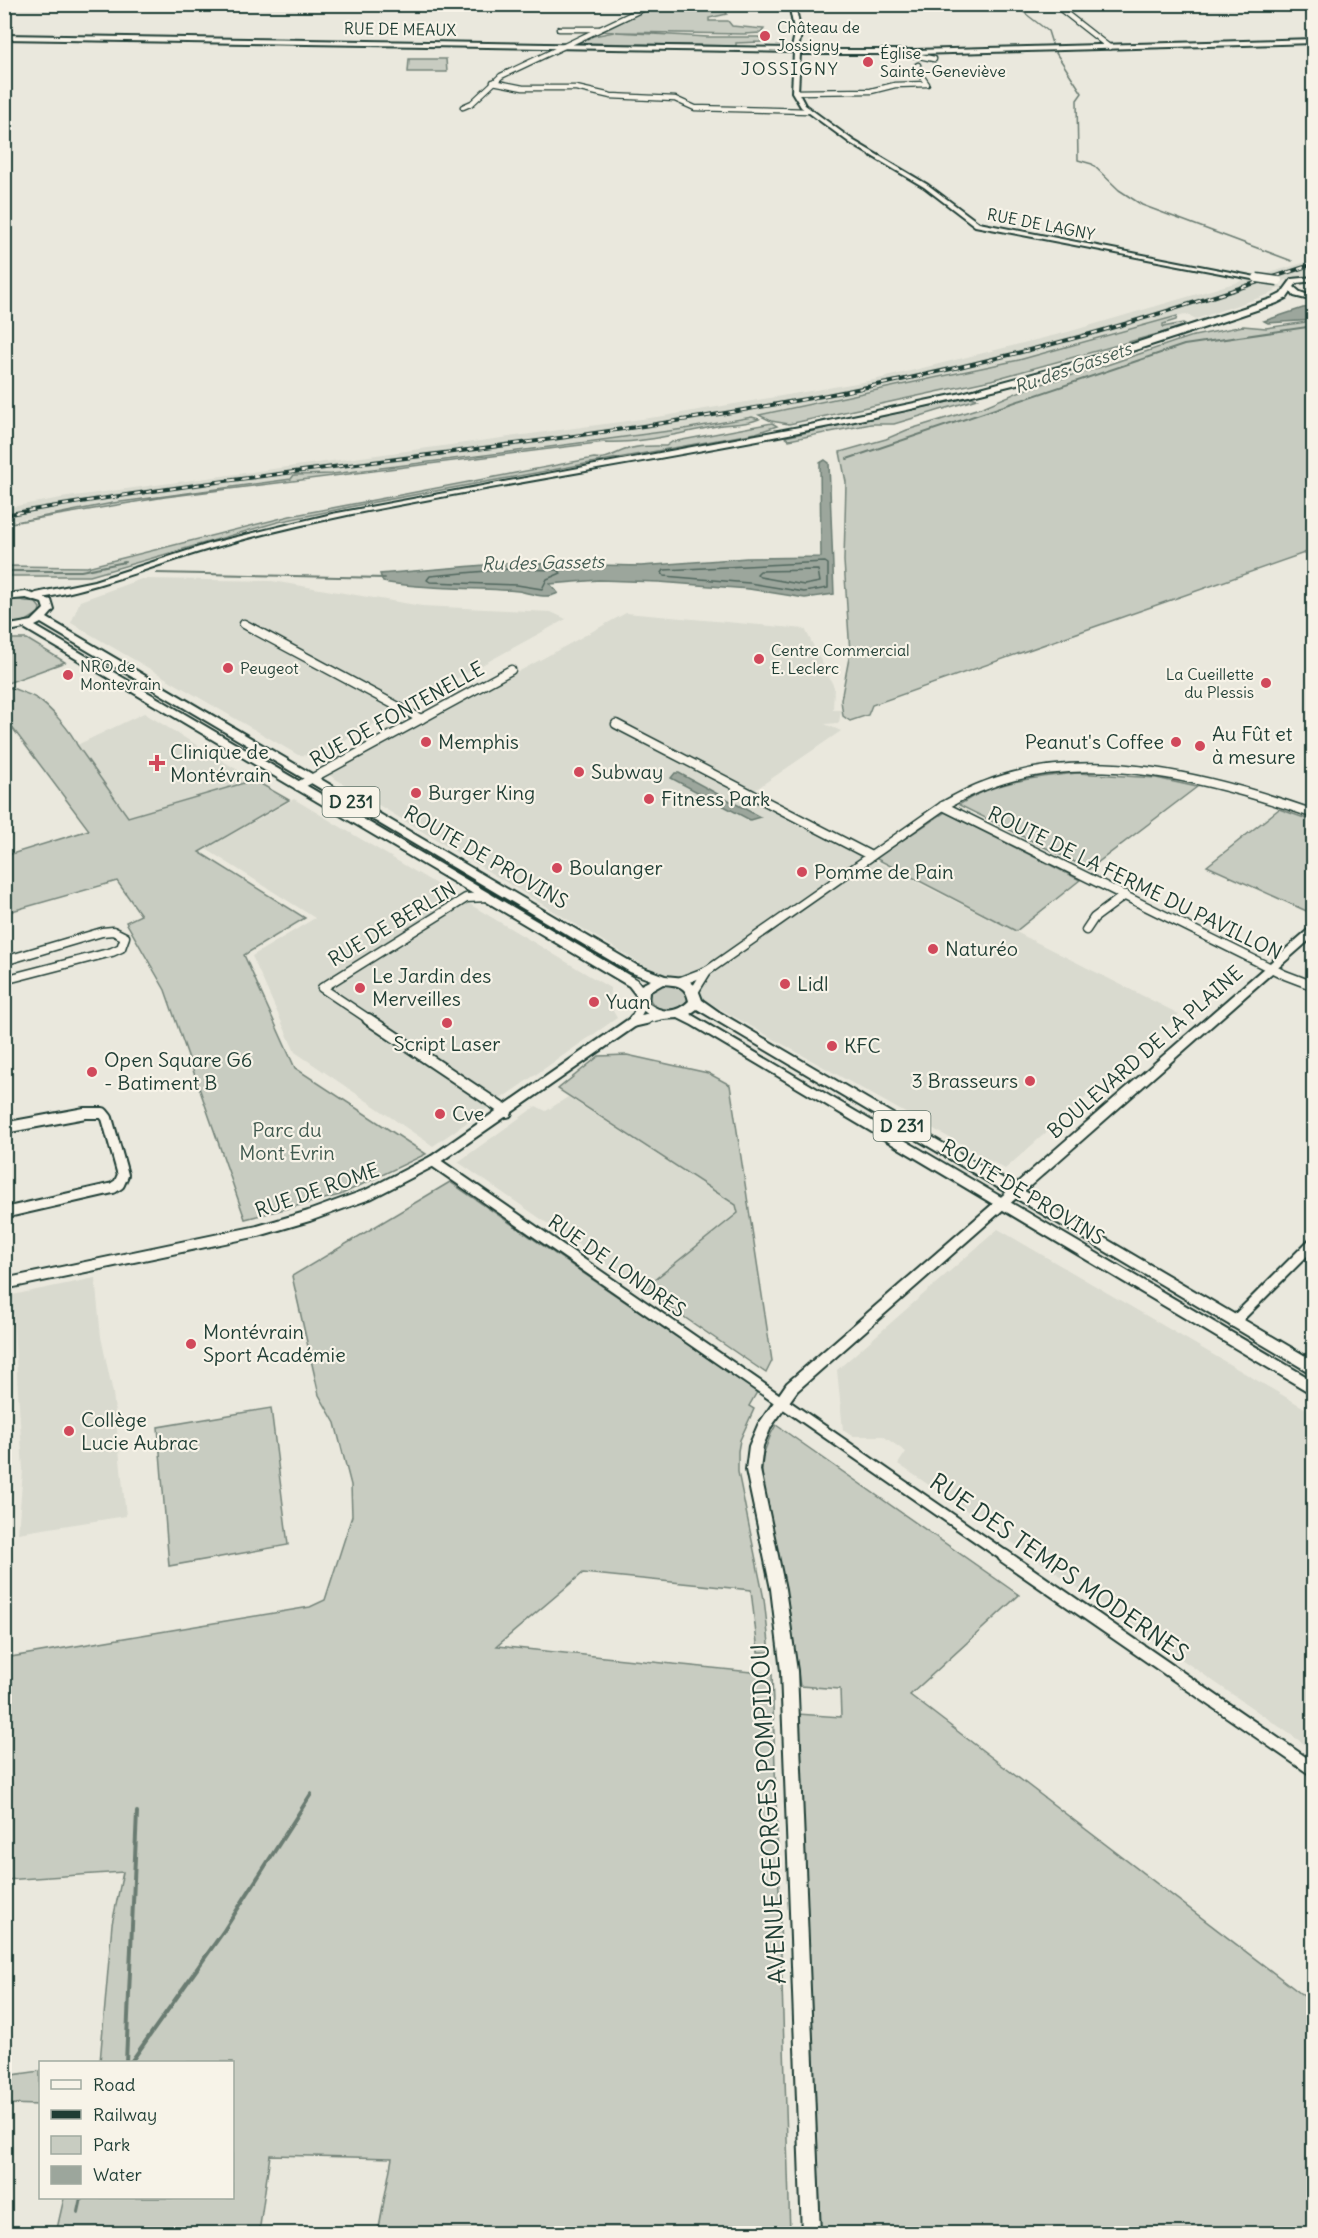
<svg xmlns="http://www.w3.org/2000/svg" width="1318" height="2238" font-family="Delius,sans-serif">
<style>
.built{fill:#d9dacf}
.green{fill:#c8ccc1;stroke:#74847a;stroke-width:1.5}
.water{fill:#9ca69c;stroke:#6a7c72;stroke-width:1.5}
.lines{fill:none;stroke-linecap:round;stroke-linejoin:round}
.shore{stroke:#51675e;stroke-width:1.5}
.stream-far2{stroke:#6a7c72;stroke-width:1.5}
.stream-far1{stroke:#6a7c72;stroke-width:2}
.stream{stroke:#6a7c72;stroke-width:4}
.street-far3-casing{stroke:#1f3d34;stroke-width:7}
.street-far2-casing{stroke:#1f3d34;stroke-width:11}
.street-far1-casing{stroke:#1f3d34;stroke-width:14}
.street-casing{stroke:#1f3d34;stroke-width:16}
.secondary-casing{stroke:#1f3d34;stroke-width:4}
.primary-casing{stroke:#1f3d34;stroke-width:4}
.street-far3{stroke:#f7f3e8;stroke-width:4.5}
.street-far2{stroke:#f7f3e8;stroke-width:8}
.street-far1{stroke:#f7f3e8;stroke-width:10}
.street{stroke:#f7f3e8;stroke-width:12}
.secondary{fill:#f7f3e8;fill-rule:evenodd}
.primary{fill:#f7f3e8;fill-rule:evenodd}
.rail-casing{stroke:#1f3d34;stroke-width:4}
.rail{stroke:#f7f3e8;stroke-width:2;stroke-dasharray:6;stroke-linecap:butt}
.secondary-bridge-casing{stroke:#1f3d34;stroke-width:11;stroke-linecap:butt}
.secondary-bridge{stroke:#f7f3e8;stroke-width:8}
.poi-dot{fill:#d1495b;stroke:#f7f3e8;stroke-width:2}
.labels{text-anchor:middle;stroke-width:4.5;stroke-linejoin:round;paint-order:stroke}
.far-poi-label{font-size:16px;fill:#1f3d34;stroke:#f7f3e8;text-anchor:start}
.far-street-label{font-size:16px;fill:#1f3d34;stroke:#f7f3e8}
.far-quarter-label{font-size:18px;letter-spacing:1.5px;fill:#1f3d34;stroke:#f7f3e8}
.far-water-label{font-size:18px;font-style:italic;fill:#445c53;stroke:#f7f3e8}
.shield{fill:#f7f3e8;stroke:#60746a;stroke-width:1.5}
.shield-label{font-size:18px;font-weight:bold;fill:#1f3d34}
.street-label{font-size:20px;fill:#1f3d34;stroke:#f7f3e8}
.poi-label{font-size:20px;fill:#1f3d34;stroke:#f7f3e8;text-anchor:start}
.park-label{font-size:20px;fill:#415a50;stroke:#f7f3e8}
.near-street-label{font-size:24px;fill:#1f3d34;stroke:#f7f3e8}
</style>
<rect width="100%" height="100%" fill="#eae8dd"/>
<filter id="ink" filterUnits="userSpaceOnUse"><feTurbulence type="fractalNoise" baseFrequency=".0167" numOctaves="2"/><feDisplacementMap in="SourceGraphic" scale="12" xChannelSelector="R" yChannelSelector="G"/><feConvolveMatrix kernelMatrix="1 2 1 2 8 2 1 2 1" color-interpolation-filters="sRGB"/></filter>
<g filter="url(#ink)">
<g class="built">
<polygon points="1313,260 1313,275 1286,280 1280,284 1282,288 1274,290 1276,292 1196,319 1188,315 1177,316 1019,360 759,415 673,430 145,497 5,522 5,508 67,497 664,416 874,380 1068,332"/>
<polygon points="141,579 272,581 422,606 551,612 566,619 316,756 298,755 71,623 80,601"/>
<polygon points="626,613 805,629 834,687 833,710 841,710 839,723 825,724 841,731 746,796 1179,1014 1005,1169 651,970 329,775"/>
<polygon points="144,713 254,780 128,817 77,745"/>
<polygon points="294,799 610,988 609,1004 617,1018 433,1146 295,1052 252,956 315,918 206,849"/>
<polygon points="568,1097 736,1206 738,1213 643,1289 458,1162 536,1106 546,1111"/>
<polygon points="998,1229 1313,1413 1313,1750 997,1532 1001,1527 977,1511 973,1515 898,1464 906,1452 883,1436 852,1436 843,1430 837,1370"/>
<polygon points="95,1278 101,1337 113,1393 126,1516 18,1533 23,1470 12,1295"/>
</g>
<g class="green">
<polygon points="656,5 724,5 727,14 709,18 709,21 728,21 732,26 764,29 761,33 744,34 616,32 708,37 758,37 761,38 761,42 736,43 736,46 578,43 593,36 614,32 603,31"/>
<polygon points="409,59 446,59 447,72 408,72"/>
<polygon points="1177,316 1176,320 1163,324 1163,327 1183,323 1185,324 1183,327 991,380 789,424 771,421 759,415 1019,360"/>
<polygon points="1313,321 1313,550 872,705 868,715 850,721 843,716 841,700 850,653 844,561 846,482 840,452 886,439 907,430 983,407 1028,388 1104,366 1189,337 1243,326 1266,328"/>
<polygon points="971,397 977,399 894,424 871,424 789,440 785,437"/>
<path d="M752,417l7,2c-13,6 -23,4 -37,6 -38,7 -79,19 -117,17l-440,55 -160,27 108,-21 178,-24 3,-4 38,-1 217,-27 135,-18z"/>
<path d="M772,423l5,3 -21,7 -392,71 -86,18 -188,54h-85v-10l82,1 203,-51 304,-58c12,2 18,-3 28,-7 14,-6 29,-5 44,-5l6,-4z"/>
<polygon points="15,599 36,603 40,608 39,613 25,622 5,624 5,602"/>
<polygon points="5,639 27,639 65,662 5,684"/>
<path d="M5,685c10,5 22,8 31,13 13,8 36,34 41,47l51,72 126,-37 35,20 -90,52 106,66 -61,37 51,113 131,86 -86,41 -95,24 -80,-229 -39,-68 15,-7 -24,-34 -112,32v-57l84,-26 -84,-112z"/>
<path d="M1077,773l79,5 41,9 -108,82 -130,-64c34,-24 78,-28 118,-32z"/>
<polygon points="1279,809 1313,821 1314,910 1311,913 1207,866"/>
<polygon points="945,812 1080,880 1016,931 875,858"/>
<path d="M669,984l14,4 6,9 -5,9c-13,5 -30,7 -35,-9 2,-9 11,-12 20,-13z"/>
<polygon points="627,1055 708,1073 730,1085 772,1361 766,1373 643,1289 738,1213 736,1205 558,1089 599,1056"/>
<polygon points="450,1182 757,1392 749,1406 754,1409 740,1440 738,1451 738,1472 764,1599 770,1652 758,1652 751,1590 583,1573 497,1646 772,1674 790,2233 378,2233 392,2158 270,2155 259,2233 56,2233 64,2198 232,2198 232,2062 100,2062 112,1924 123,1872 5,1880 4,1742 11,1657 310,1607 325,1600 352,1516 351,1485 335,1423 319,1395 292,1276"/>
<polygon points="271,1408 288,1545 169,1566 158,1427"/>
<polygon points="776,1425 1019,1595 910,1695 1313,2003 1313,2232 821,2233 798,1714 841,1717 840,1689 800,1686 788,1603 761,1484 763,1455 771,1434"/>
<polygon points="40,2071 40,2105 5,2104 5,2076"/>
</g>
<g class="water">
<polygon points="1313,307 1313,320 1268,323 1264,321 1303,308"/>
<path d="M825,460l4,3 5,131 -29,4 -56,-9 -90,-7 -60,-2 -49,4 8,9c-12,7 -27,0 -40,-2 -46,-4 -90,-1 -135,-9l-3,-8 128,-11 133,3 106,-8 74,-1 -1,-94z"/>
<polygon points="675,773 679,773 760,817 750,820 671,778"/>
</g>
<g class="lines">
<g class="shore">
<polygon points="825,562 828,564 828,588 804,592 749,583 664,576 662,573 664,570"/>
<polygon points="509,569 558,570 561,573 547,579 542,589 517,585 430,582 427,580 430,576"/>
<polygon points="818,570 820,582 804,585 760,577 757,574 760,571"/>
</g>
<g class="stream-far2">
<polyline points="1013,4 1048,31 1053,47"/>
<polyline points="1054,50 1082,93 1077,100 1078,160 1092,164 1119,190 1142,205 1292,261"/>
</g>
<g class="stream-far1">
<polyline points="847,459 1184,345 1314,326"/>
<polyline points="4,571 81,571 125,562"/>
<polyline points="156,573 385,578"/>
</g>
<g class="stream">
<polyline points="126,2062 137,1812"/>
<polyline points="131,2062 223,1932 311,1794"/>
<polyline points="78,2212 81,2198"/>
</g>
<g class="street-far3-casing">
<g id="street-far3">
<polyline points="1054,4 1109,47"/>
<polyline points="559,29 599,29"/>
<polyline points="899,52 934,59"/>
<polyline points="493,82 523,88 576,88 611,96 675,99 695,108 808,111"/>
<polyline points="795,92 871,91 895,85 927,84 915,67 918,65"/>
<polyline points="463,107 472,103 501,76 653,4"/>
</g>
</g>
<g class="street-far2-casing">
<g id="street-far2">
<polyline points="244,624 421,719"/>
<polyline points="616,724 871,856"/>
<polyline points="298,786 511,670"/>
<polyline points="943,806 1285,975 1314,986"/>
<polyline points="1086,930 1094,918 1125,895"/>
<polyline points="4,961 102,932 113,931 125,937 121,948 112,952 4,980"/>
<path d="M681,981l26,-10 236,-165c13,-7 27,-15 41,-20 103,-41 230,-7 330,28"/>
<polyline points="694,992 707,971"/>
<polyline points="370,1020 322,988 466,898 488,897"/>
<polyline points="634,1020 642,1005"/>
<polyline points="640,1020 663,1015"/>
</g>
</g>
<g class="street-far1-casing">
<g id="street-far1">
<polyline points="368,1019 507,1112"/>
<polyline points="633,1022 635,1019"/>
<polyline points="4,1128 85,1113 103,1113 107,1118 123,1175 119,1184 113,1188 4,1213"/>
<polyline points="433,1161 1006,1557"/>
<polyline points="4,1284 258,1231 309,1216 369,1194 433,1161 633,1022 646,1019"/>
<polyline points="1234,1322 1314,1242"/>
</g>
</g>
<g class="street-casing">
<polyline id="street" points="1004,1556 1314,1770"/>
</g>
<g class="secondary-casing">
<g id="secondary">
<polygon points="789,4 795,4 801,34 798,50 915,50 1314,39 1314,43 915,54 800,54 798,92 805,105 854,141 928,185 979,223 1261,278 1257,280 975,226 924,187 850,143 801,107 792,92 794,52 4,39 4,35 792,48 795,34"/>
<path d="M1314,277v4l-17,2 -3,4 6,5 14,5v4l-20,-5 -3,-4 -4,6 -10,5c-91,31 -183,62 -276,85 -214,53 -433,83 -649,126 -52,11 -105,23 -156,39 -53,17 -105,37 -160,46l-5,-3 5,-3 58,-12 118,-38 120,-29 478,-89 152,-32 115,-31 194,-63 10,-5 11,-15z"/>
<polygon points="1314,927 1314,936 797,1391 771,1427 763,1446 760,1470 785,1589 797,1671 820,2234 802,2234 781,1671 771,1589 746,1470 749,1446 758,1425 787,1383 1310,928"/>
</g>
</g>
<g class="primary-casing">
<path id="primary" d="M26,592l25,8 3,10 -7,8 591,348 27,10 20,2 12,9 5,13 17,12 595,349v14l-617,-366 -7,5 624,367v14l-622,-370 -14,-7 -16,1 -12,-3 -14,-11v-10l-7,-9 -605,-358 -20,4v-6l28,-5 12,-12 -2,-6 -16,-5 -22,2v-6zM41,623l589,349 21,8 -10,5 -4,-5 -602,-354zM663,984c15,1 23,2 26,17 -12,12 -27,13 -41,2l1,-11z"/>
</g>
<use href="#street-far3" class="street-far3"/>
<use href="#street-far2" class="street-far2"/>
<use href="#street-far1" class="street-far1"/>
<use href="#street" class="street"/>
<use href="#secondary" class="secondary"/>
<use href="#primary" class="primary"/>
<g class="rail-casing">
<path id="rail" d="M4,515c247,-44 497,-63 745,-106 114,-19 228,-44 341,-75 75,-21 149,-46 224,-70"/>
</g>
<use href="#rail" class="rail"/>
<g class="secondary-bridge-casing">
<polyline id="secondary-bridge" points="1257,278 1278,281"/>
</g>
<use href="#secondary-bridge" class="secondary-bridge"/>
</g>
</g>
<g class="poi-dot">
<circle cx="765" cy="36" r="6"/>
<circle cx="868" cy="62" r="6"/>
<circle cx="759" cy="659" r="6"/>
<circle cx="228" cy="668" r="6"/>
<circle cx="68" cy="675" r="6"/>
<circle cx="1266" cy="683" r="6"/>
<circle cx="426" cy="742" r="6"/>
<circle cx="1176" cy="742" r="6"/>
<circle cx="1200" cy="746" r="6"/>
<path d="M154 754h6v6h6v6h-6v6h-6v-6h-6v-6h6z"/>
<circle cx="579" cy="772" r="6"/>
<circle cx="416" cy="793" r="6"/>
<circle cx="649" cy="799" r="6"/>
<circle cx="557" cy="868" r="6"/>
<circle cx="802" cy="872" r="6"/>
<circle cx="933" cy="949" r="6"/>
<circle cx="785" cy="984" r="6"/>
<circle cx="360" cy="988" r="6"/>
<circle cx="594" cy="1002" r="6"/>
<circle cx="447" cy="1023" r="6"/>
<circle cx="832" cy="1046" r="6"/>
<circle cx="92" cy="1072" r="6"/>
<circle cx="1030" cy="1081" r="6"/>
<circle cx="440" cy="1114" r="6"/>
<circle cx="191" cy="1344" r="6"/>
<circle cx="69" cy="1431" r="6"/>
</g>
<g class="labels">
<g class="far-poi-label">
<text x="777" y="33">Château de<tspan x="777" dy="18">Jossigny</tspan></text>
<text x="880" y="59">Église<tspan x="880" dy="18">Sainte-Geneviève</tspan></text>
<text x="771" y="656">Centre Commercial<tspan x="771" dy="18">E. Leclerc</tspan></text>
<text x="80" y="672">NRO de<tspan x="80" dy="18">Montevrain</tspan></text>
<text x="240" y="674">Peugeot</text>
<text x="1254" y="680" text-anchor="end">La Cueillette<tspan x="1254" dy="18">du Plessis</tspan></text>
</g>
<g class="far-street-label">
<text transform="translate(400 29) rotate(1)" y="6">RUE DE MEAUX</text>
<text transform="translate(1041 224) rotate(11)" y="6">RUE DE LAGNY</text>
</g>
<g class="far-quarter-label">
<text x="790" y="75">JOSSIGNY</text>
</g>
<g class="far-water-label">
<text transform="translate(1073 368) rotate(-19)" y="6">Ru des Gassets</text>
<text transform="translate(543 563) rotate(-1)" y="6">Ru des Gassets</text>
</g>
<g class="shield">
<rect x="322.5" y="787" width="57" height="30" rx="4.5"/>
<rect x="873.5" y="1111" width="57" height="30" rx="4.5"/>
</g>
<g class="shield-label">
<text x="351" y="808">D 231</text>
<text x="902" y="1132">D 231</text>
</g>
<g class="street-label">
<text transform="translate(397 714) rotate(-29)" y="7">RUE DE FONTENELLE</text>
<text transform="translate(486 857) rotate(30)" y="7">ROUTE DE PROVINS</text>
<text transform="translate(1135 883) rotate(26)" y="7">ROUTE DE LA FERME DU PAVILLON</text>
<text transform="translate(392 924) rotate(-31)" y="7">RUE DE BERLIN</text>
<text transform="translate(1145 1052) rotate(-41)" y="7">BOULEVARD DE LA PLAINE</text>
<text transform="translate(317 1190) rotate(-19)" y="7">RUE DE ROME</text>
<text transform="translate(1023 1192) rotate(31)" y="7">ROUTE DE PROVINS</text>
<text transform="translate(617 1266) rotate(35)" y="7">RUE DE LONDRES</text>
</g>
<g class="poi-label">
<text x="1212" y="741">Au Fût et<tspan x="1212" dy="23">à mesure</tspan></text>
<text x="438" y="749">Memphis</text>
<text x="1164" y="749" text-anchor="end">Peanut's Coffee</text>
<text x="170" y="759">Clinique de<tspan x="170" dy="23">Montévrain</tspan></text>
<text x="591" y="779">Subway</text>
<text x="428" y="800">Burger King</text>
<text x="661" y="806">Fitness Park</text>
<text x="569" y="875">Boulanger</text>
<text x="814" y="879">Pomme de Pain</text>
<text x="945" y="956">Naturéo</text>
<text x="372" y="983">Le Jardin des<tspan x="372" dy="23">Merveilles</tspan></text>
<text x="797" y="991">Lidl</text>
<text x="606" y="1009">Yuan</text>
<text x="447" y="1051" text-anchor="middle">Script Laser</text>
<text x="844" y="1053">KFC</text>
<text x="104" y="1067">Open Square G6<tspan x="104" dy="23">- Batiment B</tspan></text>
<text x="1018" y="1088" text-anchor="end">3 Brasseurs</text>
<text x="452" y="1121">Cve</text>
<text x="203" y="1339">Montévrain<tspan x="203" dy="23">Sport Académie</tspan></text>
<text x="81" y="1427">Collège<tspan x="81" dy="23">Lucie Aubrac</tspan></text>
</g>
<g class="park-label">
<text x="287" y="1137">Parc du<tspan x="287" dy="23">Mont Evrin</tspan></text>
</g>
<g class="near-street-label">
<text transform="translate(1059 1568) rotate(35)" y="8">RUE DES TEMPS MODERNES</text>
<text transform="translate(769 1814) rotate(-93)" y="8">AVENUE GEORGES POMPIDOU</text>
</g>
</g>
<rect width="1318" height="2238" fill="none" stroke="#f7f3e8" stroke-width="24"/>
<rect x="12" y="12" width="1294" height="2214" fill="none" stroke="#1f3d34" stroke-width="2" filter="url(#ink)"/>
<rect x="39" y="2061" width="195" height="138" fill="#f7f3e8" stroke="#a1aaa0" stroke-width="1.5"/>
<rect x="51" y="2080" width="30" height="9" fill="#f7f3e8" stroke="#a1aaa0" stroke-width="1.5"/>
<text x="93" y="2091" font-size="18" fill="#1f3d34">Road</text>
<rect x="51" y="2110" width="30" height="9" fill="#1f3d34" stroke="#a1aaa0" stroke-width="1.5"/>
<text x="93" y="2121" font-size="18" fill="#1f3d34">Railway</text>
<rect x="51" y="2136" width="30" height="18" fill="#c8ccc1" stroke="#a1aaa0" stroke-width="1.5"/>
<text x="93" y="2151" font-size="18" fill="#1f3d34">Park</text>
<rect x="51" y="2166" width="30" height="18" fill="#9ca69c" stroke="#a1aaa0" stroke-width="1.5"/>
<text x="93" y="2181" font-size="18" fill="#1f3d34">Water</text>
</svg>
